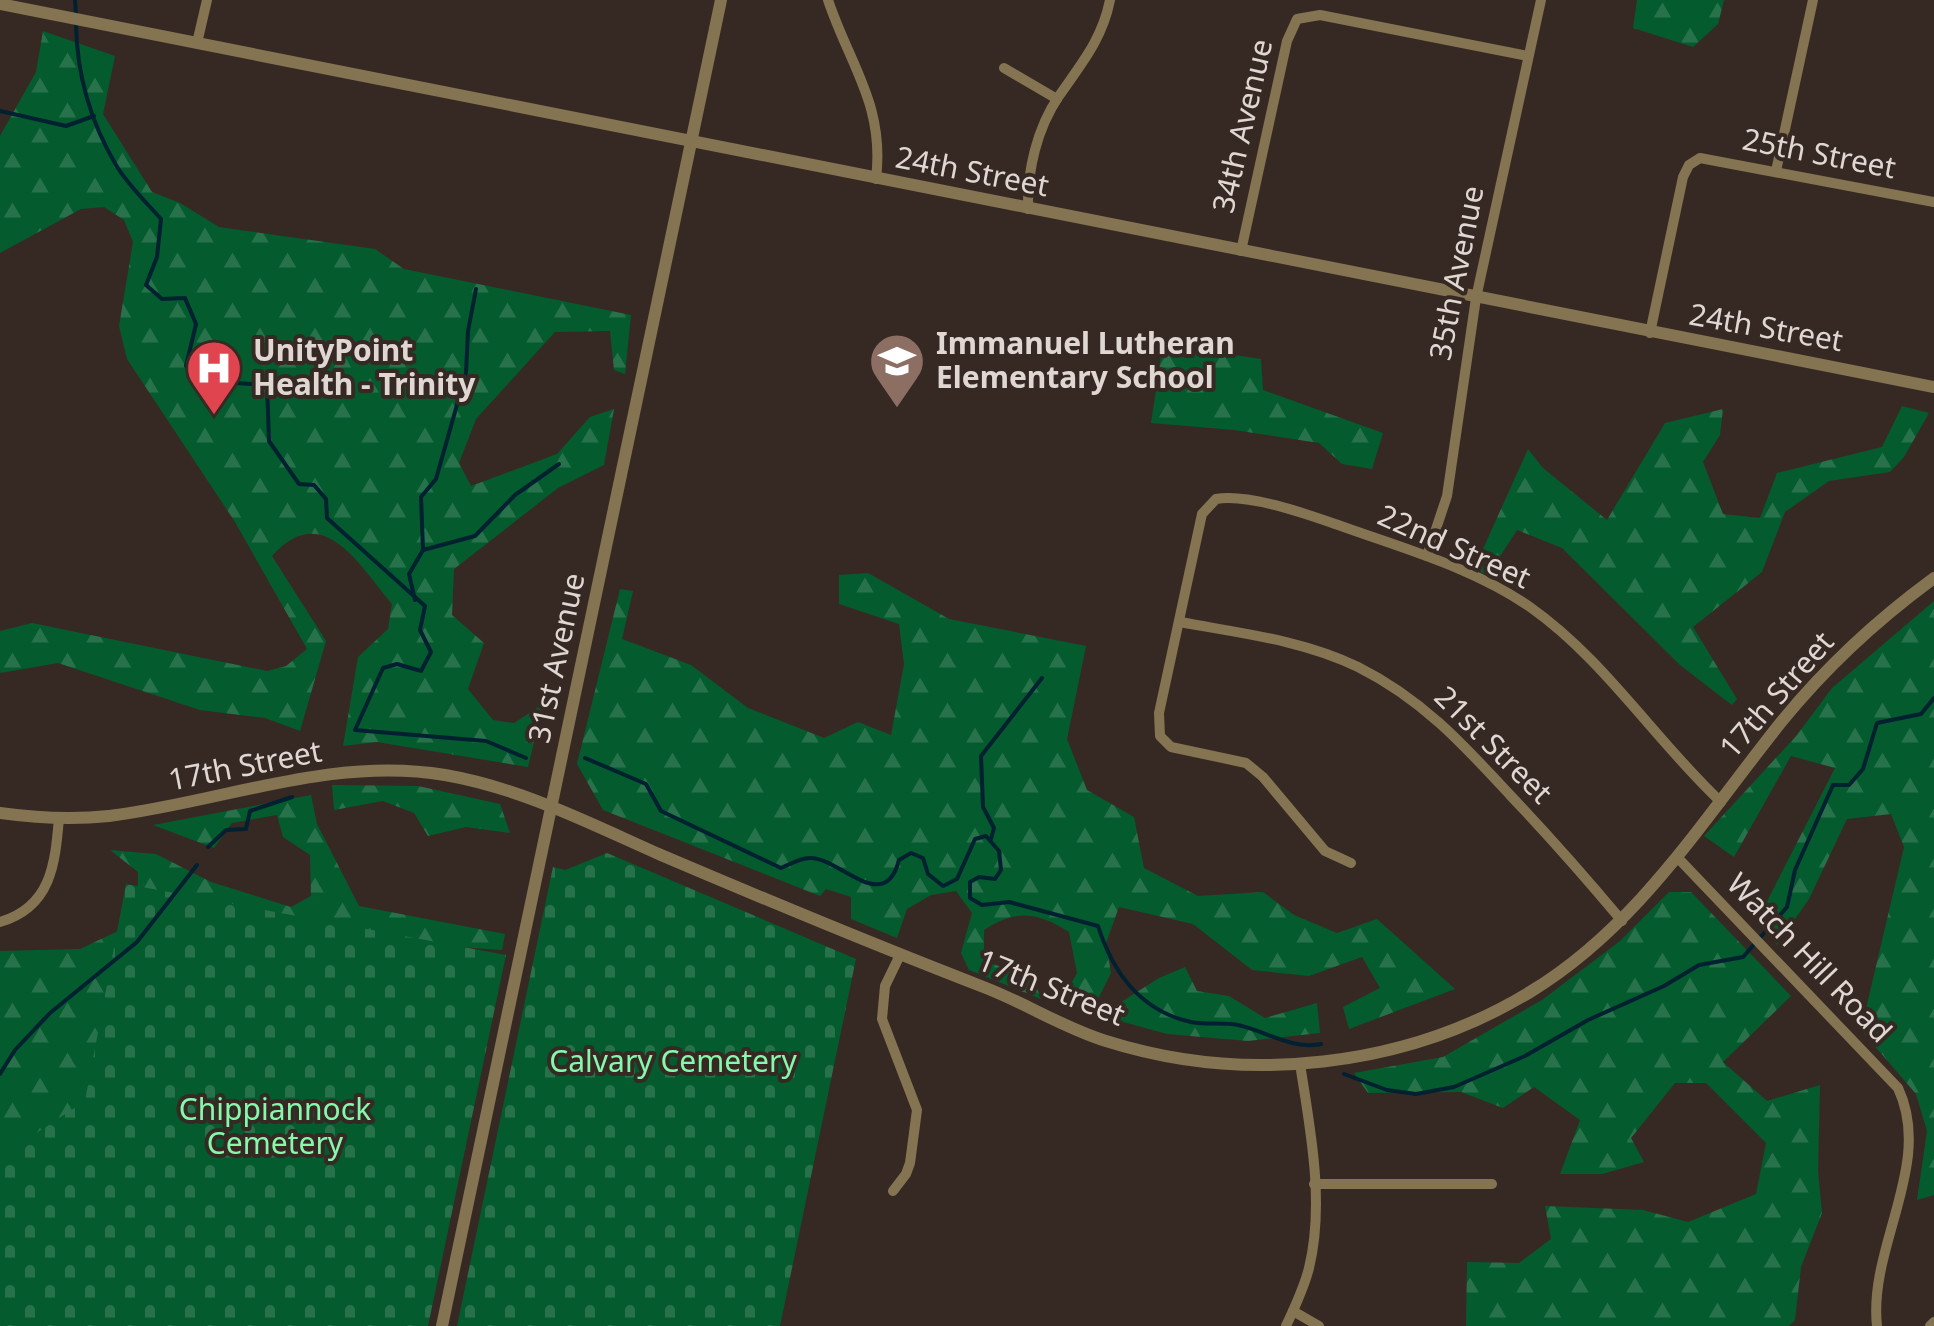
<svg xmlns="http://www.w3.org/2000/svg" width="1934" height="1326" font-family="'Noto Sans',sans-serif">
<style>
.forest{fill:url(#forest-firs)}
.cemetery{fill:url(#cemetery-stones)}
.lines{fill:none;stroke-linecap:round;stroke-linejoin:round}
.stream{stroke:#012131;stroke-width:4}
.minor{stroke:#857451;stroke-width:10}
.tertiary{stroke:#857451;stroke-width:12}
.labels{text-anchor:middle;stroke-width:8;stroke-linejoin:round;paint-order:stroke}
.street-label{font-size:30px;fill:#e0d7d3;stroke:#362923}
.poi-label{font-size:30px;font-weight:bold;fill:#e0d7d3;stroke:#362923;text-anchor:start}
.park-label{font-size:30px;fill:#85f8ac;stroke:#362923}
</style>
<defs>
<pattern id="forest-firs" width="22" height="20" patternUnits="userSpaceOnUse" patternTransform="scale(2.5)"><rect width="22" height="20" fill="#035b2e"/><path d="M5 1l3.5 6h-7zM16 11l3.5 6h-7z" fill="#27724b"/></pattern>
<pattern id="cemetery-stones" width="16" height="16" patternUnits="userSpaceOnUse" patternTransform="scale(2.5)"><rect width="16" height="16" fill="#035b2e"/><path d="M2 7V4a2 2 0 0 1 4 0v3zM10 15v-3a2 2 0 0 1 4 0v3z" fill="#27724b"/></pattern>
</defs>
<rect width="100%" height="100%" fill="#362923"/>
<g class="forest">
<polygon points="1637,0 1724,0 1718,24 1693,47 1633,28"/>
<path d="M43,31l72,25 -12,58 49,78 28,11 39,24 156,22 29,20 227,46 -6,59 -11,-4 -4,-39 -55,1 -79,87 -17,44 12,23 86,-32 33,-37 24,-8 -10,56 -46,23 -104,81 -2,46 32,28 -16,46 25,31 21,3 29,-19 -15,63 -151,-25 -34,4 15,-89 30,-28 4,-25c-33,-39 -69,-105 -120,-48l54,85 -26,90 -35,-13 -65,-8 -142,-47 -58,10v-42l32,-8 235,48 19,-5 21,-17 -72,-127 -108,-163 -8,-33 14,-84 -9,-22 -20,-13 -23,2 -81,44v-117l36,-64z"/>
<polygon points="1163,344 1261,359 1263,390 1383,433 1372,469 1342,464 1319,443 1234,430 1151,423"/>
<polygon points="1902,406 1929,413 1904,457 1890,472 1829,481 1785,512 1762,572 1693,627 1737,699 1732,705 1680,665 1562,548 1517,530 1488,575 1474,569 1528,449 1543,468 1607,520 1665,423 1723,409 1720,435 1703,462 1723,514 1760,518 1777,473 1882,447"/>
<path d="M868,573l81,46 137,27 -19,93 20,51 47,27 10,51 54,28 65,-4 31,23 43,18 40,-14 78,70 -106,40 -6,-22 37,-19 -18,-31 -53,19 -57,-6 -59,-46 -74,-17 -13,36 5,30 -18,36 -33,-5 17,-31 -8,-41c-31,-20 -54,-23 -85,-2v31l50,17 7,21 -72,-29 -8,-17 11,-40 -16,-22 -25,4 -24,14 -10,29 -46,-19v-22l-25,-8 -6,7 -217,-86 -26,-46 43,-175 13,2 -11,48 69,26 57,43 76,30 34,-16 33,13 13,-71 -5,-40 -60,-20v-29z"/>
<polygon points="1934,601 1934,1195 1917,1200 1927,1131 1916,1094 1861,1030 1904,847 1891,814 1847,819 1809,899 1777,945 1757,921 1835,768 1791,756 1734,857 1704,836 1797,735 1832,688"/>
<polygon points="332,785 418,786 500,804 510,833 466,827 428,836 414,813 383,801 334,810"/>
<polygon points="311,795 317,824 359,906 505,934 502,950 327,938 114,1326 0,1326 0,951 80,949 137,922 138,872 110,850 156,854 211,882 291,907 311,896 310,855 283,837 277,815 232,823 214,848 153,825"/>
<polygon points="1669,892 1691,892 1791,996 1723,1062 1767,1101 1820,1085 1818,1171 1822,1213 1801,1267 1795,1320 1789,1326 1466,1326 1467,1262 1519,1263 1551,1239 1545,1206 1643,1210 1688,1222 1756,1194 1766,1143 1706,1083 1675,1083 1631,1138 1644,1162 1602,1174 1560,1174 1580,1120 1534,1087 1503,1108 1461,1092 1368,1093 1354,1073 1443,1057 1542,1000 1620,941"/>
<polygon points="1185,967 1197,991 1229,996 1265,1018 1317,1003 1320,1033 1248,1041 1167,1034 1116,1020 1118,1004 1159,978"/>
</g>
<g class="cemetery">
<polygon points="607,853 856,959 780,1326 457,1326 553,867 565,870"/>
<polygon points="126,884 506,955 428,1326 0,1326 0,1157 85,1101"/>
</g>
<g class="lines">
<g class="stream">
<polyline points="75,0 76,15"/>
<path d="M76,25c1,50 14,96 40,140 11,19 30,37 45,54l-4,38 -11,28 16,14 23,-1 11,26 -10,42 16,15 65,4 2,56 30,43 15,1 12,14 1,19 98,88 -5,24 11,22 -10,19 -24,-7 -14,4 -28,62 131,11 40,17"/>
<polyline points="0,111 66,126 94,116"/>
<polyline points="423,550 421,497 436,479 466,373 468,331 476,289"/>
<polyline points="415,600 409,574 423,550 475,536 515,495 559,464"/>
<path d="M585,758l61,26 15,27 120,57c9,-4 21,-11 31,-10 29,2 73,57 87,2l12,-7 12,5 5,16 15,12 14,-7 18,-40 11,-3 13,15 2,19 -6,9 -16,-2 -9,5v16l12,7 27,-3 89,24c15,47 43,85 93,96 16,3 32,0 47,3 28,6 54,25 83,19"/>
<polyline points="991,839 994,828 983,807 981,756 1042,678"/>
<polyline points="208,847 226,830 246,829 250,811 292,797"/>
<polyline points="0,1074 15,1050 50,1013 137,942 197,865"/>
<polyline points="1344,1074 1387,1090 1416,1094 1454,1087 1525,1056 1588,1020 1664,986 1699,965 1743,957 1787,907 1795,870 1833,785 1849,785 1863,769 1877,723 1921,714 1934,698"/>
</g>
<g class="minor">
<path d="M828,0c22,66 57,105 48,179"/>
<polyline points="197,43 207,0"/>
<polyline points="1004,68 1057,99"/>
<polyline points="1776,171 1813,0"/>
<path d="M1028,209c-1,-38 9,-81 31,-113 22,-32 43,-56 51,-96"/>
<polyline points="1241,251 1287,41 1297,19 1320,15 1528,56"/>
<polyline points="1650,333 1683,177 1689,165 1700,158 1934,202"/>
<polyline points="1427,556 1447,496 1476,298 1541,0"/>
<path d="M1180,622c59,11 123,18 178,45 64,32 105,77 152,128 39,41 76,83 112,126"/>
<path d="M1677,857l221,231c36,76 -30,159 -21,238"/>
<path d="M1351,863l-26,-12 -62,-74 -17,-14 -75,-16 -11,-11 -1,-23 43,-199 14,-15c33,-6 93,16 125,27 64,23 133,42 189,81 74,52 125,133 191,195"/>
<path d="M0,922c51,-15 55,-57 59,-104"/>
<polyline points="1314,1184 1492,1184"/>
<polyline points="893,1191 906,1174 910,1163 917,1110 882,1019 885,986 900,955"/>
<polyline points="1293,1311 1319,1326"/>
<path d="M1286,1326c9,-19 18,-38 23,-58 16,-65 1,-140 -9,-204"/>
<polyline points="1930,1326 1934,1322"/>
</g>
<g class="tertiary">
<polyline points="0,4 1934,387"/>
<path d="M0,813c36,5 73,7 109,3 113,-14 221,-60 336,-41 76,13 146,49 216,80 108,46 216,91 325,133 41,16 78,40 120,53 139,44 299,27 424,-49 109,-66 174,-174 252,-271 44,-54 96,-102 152,-143"/>
<polyline points="442,1326 721,0"/>
</g>
</g>
<defs>
<g id="school-pin" transform="scale(2.875)"><path d="M0 17L-7.5 6A9.5 9.5 0 1 1 7.5 6Z" fill="#8d6e63" stroke="#362923"/><path d="M0-5L7-2L0 1L-7-2ZM-4 1L0 2.5L4 1V4Q0 6-4 4Z" fill="#fff"/></g>
<g id="hospital-pin" transform="scale(2.875)"><path d="M0 17L-7.5 6A9.5 9.5 0 1 1 7.5 6Z" fill="#e0444e" stroke="#362923"/><path d="M-5-5h3v3.5h4V-5h3V5h-3V1.5h-4V5h-3Z" fill="#fff"/></g>
</defs>
<g fill-rule="evenodd">
<use href="#school-pin" x="897" y="361"/>
<use href="#hospital-pin" x="214" y="368"/>
</g>
<g class="labels">
<g class="street-label">
<text transform="translate(1243 126) rotate(-77)" y="10">34th Avenue</text>
<text transform="translate(1819 154) rotate(11)" y="10">25th Street</text>
<text transform="translate(972 172) rotate(11)" y="10">24th Street</text>
<text transform="translate(1457 273) rotate(-79)" y="10">35th Avenue</text>
<text transform="translate(1766 328) rotate(10)" y="10">24th Street</text>
<text transform="translate(1454 547) rotate(24)" y="10">22nd Street</text>
<text transform="translate(557 658) rotate(-78)" y="10">31st Avenue</text>
<text transform="translate(1777 695) rotate(-49)" y="10">17th Street</text>
<text transform="translate(1493 745) rotate(45)" y="10">21st Street</text>
<text transform="translate(245 766) rotate(-11)" y="10">17th Street</text>
<text transform="translate(1809 958) rotate(46)" y="10">Watch Hill Road</text>
<text transform="translate(1051 988) rotate(22)" y="10">17th Street</text>
</g>
<g class="poi-label">
<text x="936" y="354">Immanuel Lutheran<tspan x="936" dy="34">Elementary School</tspan></text>
<text x="253" y="361">UnityPoint<tspan x="253" dy="34">Health - Trinity</tspan></text>
</g>
<g class="park-label">
<text x="673" y="1072">Calvary Cemetery</text>
<text x="275" y="1120">Chippiannock<tspan x="275" dy="34">Cemetery</tspan></text>
</g>
</g>
</svg>
